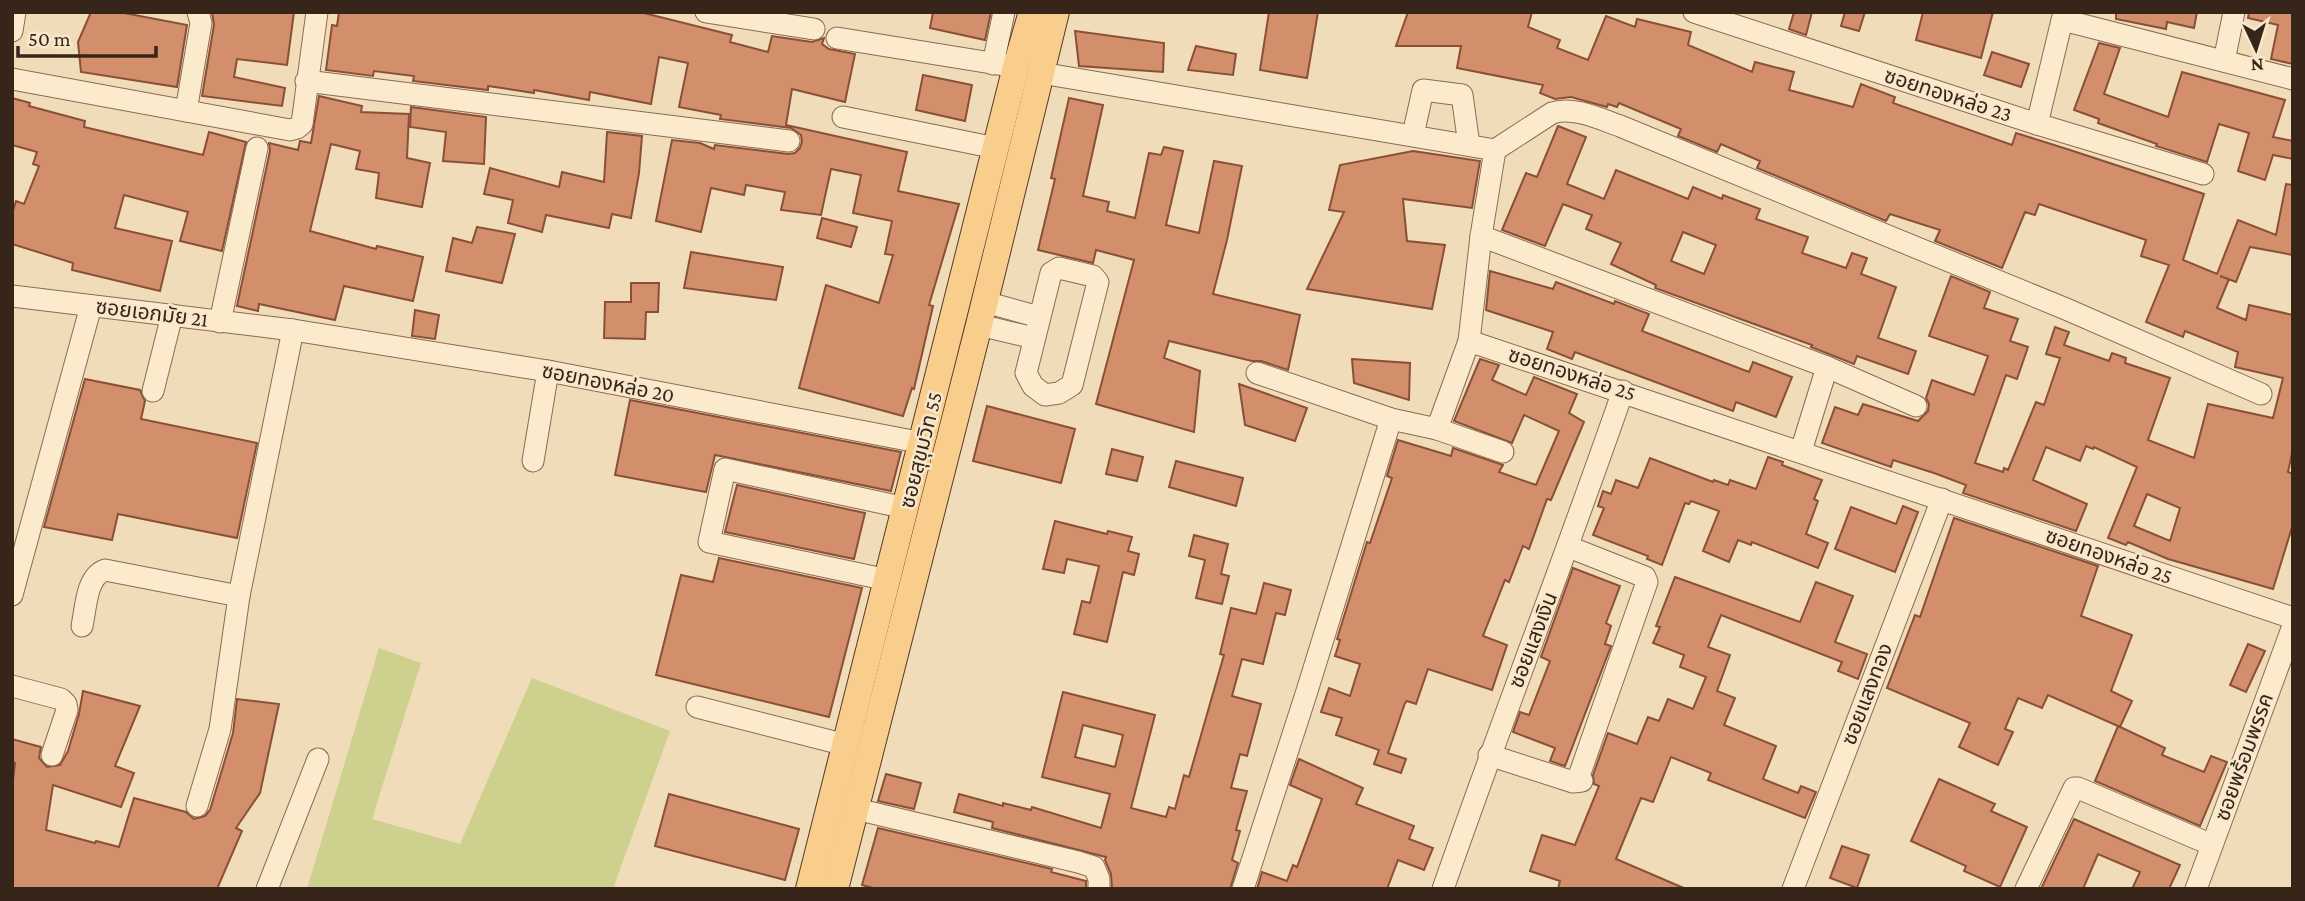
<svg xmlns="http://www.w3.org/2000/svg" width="2305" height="901" font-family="'Crimson Pro','Noto Sans Thai',serif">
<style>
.green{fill:#ced08d}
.building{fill:#d38e6c;stroke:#8a5037;stroke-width:2;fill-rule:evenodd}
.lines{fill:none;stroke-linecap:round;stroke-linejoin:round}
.minor-casing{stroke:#896b53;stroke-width:23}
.major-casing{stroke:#563928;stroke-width:28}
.minor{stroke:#fceacd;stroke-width:21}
.major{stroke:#f9ce8d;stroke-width:26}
.labels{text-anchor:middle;stroke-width:5;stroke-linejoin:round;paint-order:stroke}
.street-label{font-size:21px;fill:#372519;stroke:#f8e7ca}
</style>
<rect width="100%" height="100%" fill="#f1dcba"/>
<polygon class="green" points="379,648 421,663 372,819 460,844 532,678 670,731 613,889 307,889"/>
<g class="building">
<polygon points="91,12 119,12 187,25 177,87 81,72 78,42"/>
<polygon points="212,12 294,12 287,65 237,59 234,77 285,88 282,106 202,96 214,25"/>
<polygon points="339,12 640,12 732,35 730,42 768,52 772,36 812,42 824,38 822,44 829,49 855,54 845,102 792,89 786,125 907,152 898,191 959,204 929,305 933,306 914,389 912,388 903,416 799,388 826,285 879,303 893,255 885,254 892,221 853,213 861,175 831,169 821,215 781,210 785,192 746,185 744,195 711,188 701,232 656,221 672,140 700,143 714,149 715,145 788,154 795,153 800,148 802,142 801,135 791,128 720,119 721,115 679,107 688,63 659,57 651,104 590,92 589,100 534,90 534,93 488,86 488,90 413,81 414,76 374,71 373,76 326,70 332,25 337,26"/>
<polygon points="933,12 991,12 985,40 930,28"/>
<polygon points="1269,12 1318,12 1307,78 1260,70"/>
<path d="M1408,12h124l-4,15 32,13 -3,8 31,12 18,-44 29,11 2,-8 54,13 -3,13 64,27 3,-10 39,10 -5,18 64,17 8,-23 34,13 -2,6 119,42 4,-12 54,17 134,44 -21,66 34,14 21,-54 38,15 10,-51 7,1v70l-43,-8 -14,35 -16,-6 9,3 -12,29 29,12 3,-15 44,10v134l-5,23 5,2v50l-20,65 -105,-30 -40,-17 -2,3 -18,-7 29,-71 -43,-20 -1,2 -7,-3 -6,15 -34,-14 -13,33 54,24 -11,27 -113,-38 3,-8 -32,-12 -41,-13 -2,7 -69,-24 13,-36 23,8 5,-11 55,17 10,-10 1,-7 -3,-6 6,-18 42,15 14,-39 -59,-20 22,-60 39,16 -6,16 34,11 -8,22 18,6 -11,32 -11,-4 -31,88 28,9 1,-4 4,2 28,-68 8,3 16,-47 -14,-4 9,-27 14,5 -5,13 45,16 3,-8 14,5 -1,5 45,15 -22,62 46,18 14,-54 65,14 10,-40 -48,-11 3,-15 -53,-21 -2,6 -37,-15 23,-57 -28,-9 5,-16 -107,-36 -4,11 -10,-3 -23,56 -67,-27 5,-11 -50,-16 -4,7 -129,-53 3,-7 -39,-17 -4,8 -39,-16 3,-7 -62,-26 -2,4 -9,-3 -1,3 -36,-10 -16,2 -15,-6 3,-8 -86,-17 4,-22h-65zM2147,494l33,14 -10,33 -36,-15z"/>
<polygon points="1794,12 1812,12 1806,35 1789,29"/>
<polygon points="1845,12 1865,12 1859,31 1841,26"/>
<polygon points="1923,12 1993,12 1981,58 1916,40"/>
<polygon points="2116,12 2197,12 2194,28 2167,22 2166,29 2116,19"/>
<polygon points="2249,12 2293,12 2293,64 2271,59 2278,25 2248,18"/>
<polygon points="1075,31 1164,43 1163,72 1079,66"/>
<polygon points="2099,43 2120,48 2104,94 2168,117 2182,72 2285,100 2273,137 2293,141 2293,159 2273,155 2265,180 2238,171 2249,133 2219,124 2207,162 2156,146 2157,144 2098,123 2099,119 2074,110"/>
<polygon points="1196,46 1236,54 1233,75 1188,70"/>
<polygon points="1992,52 2029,64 2021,87 1984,75"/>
<polygon points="923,75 972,85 965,121 916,110"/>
<polygon points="319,96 362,106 361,112 409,114 407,158 430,163 422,207 376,198 379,173 356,169 360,151 331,144 310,231 376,249 377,246 423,257 413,301 344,286 335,320 259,304 258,311 237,306 270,151 269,143 298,150 300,141 311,143"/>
<polygon points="12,98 30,103 29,106 85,121 84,127 203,155 209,132 246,142 222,251 180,241 188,212 124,195 115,228 172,241 160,291 72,270 73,263 12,244 12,214 16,201 24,204 39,166 33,164 37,152 12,145"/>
<polygon points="1069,98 1103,105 1083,196 1109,202 1107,211 1135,218 1149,153 1161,155 1164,147 1183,151 1166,225 1199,233 1214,161 1242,166 1227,240 1213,294 1300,315 1288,370 1261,361 1252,361 1169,341 1164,358 1200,371 1194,432 1096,404 1134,260 1096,250 1093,263 1038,250 1055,179 1051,178"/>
<polygon points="411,107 486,117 484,164 443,161 446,132 410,127"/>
<path d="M1558,126l28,11 -19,47 37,15 12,-29 72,29 5,-12 29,12 1,-4 37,14 -4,10 52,18 -6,16 44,15 6,-15 15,5 -6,16 35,13 -18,51 38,13 -8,23 -51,-18 -3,8 -43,-17 1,-2 -157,-57 1,-3 -45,-21 10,-21 -35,-14 6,-14 -29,-11 -18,42 -43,-16 24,-57 11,4zM1683,232l33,13 -12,29 -33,-13z"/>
<polygon points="607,132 642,136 639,173 631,218 612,214 609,228 546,215 542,232 508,223 513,200 484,194 490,168 559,187 562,172 604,182"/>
<polygon points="1413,151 1480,161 1472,208 1403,199 1407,241 1445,245 1432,309 1307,289 1344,212 1329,210 1340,165"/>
<polygon points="822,218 857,227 851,247 817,238"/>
<polygon points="477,227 515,234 502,283 446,271 453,238 472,243"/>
<polygon points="691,252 783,267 776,300 684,288"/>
<polygon points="1490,271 1553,289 1556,282 1614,304 1615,301 1649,314 1642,331 1749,372 1753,362 1792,377 1776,417 1736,402 1733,411 1575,352 1572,359 1547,349 1553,332 1486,310"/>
<polygon points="631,283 659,283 658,312 646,312 645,339 604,338 605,302 631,302"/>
<polygon points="415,310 439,315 435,339 412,336"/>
<polygon points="1352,359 1410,363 1409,400 1354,383"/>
<polygon points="1480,359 1499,365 1492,380 1526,395 1534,377 1577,394 1569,413 1584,422 1551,500 1547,499 1529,549 1523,546 1509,582 1505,580 1483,636 1507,645 1492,690 1428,669 1416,704 1407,701 1405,703 1388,753 1406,759 1401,773 1374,764 1379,750 1336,735 1342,718 1321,712 1329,688 1350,696 1360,664 1335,656 1340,640 1337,639 1367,542 1370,543 1392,478 1387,476 1398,440 1451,456 1453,448 1503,465 1499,472 1536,485 1559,431 1524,415 1512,443 1454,421"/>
<polygon points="85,379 140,390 145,401 141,419 257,443 237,538 118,514 112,540 44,527"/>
<polygon points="1239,384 1307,408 1295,441 1245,425"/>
<polygon points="630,400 901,452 891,491 715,455 706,492 615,475"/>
<polygon points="987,406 1075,429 1061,483 973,461"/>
<polygon points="1112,449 1143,457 1137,481 1106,474"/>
<polygon points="1768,457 1783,462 1782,465 1822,480 1814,499 1818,501 1806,534 1828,543 1818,568 1752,542 1751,545 1738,540 1729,562 1703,551 1719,511 1691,501 1689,504 1685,503 1662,565 1647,559 1648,556 1593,535 1604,508 1598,506 1603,491 1611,494 1616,480 1638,488 1650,458 1713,482 1714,480 1728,485 1730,480 1756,489"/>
<polygon points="1176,461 1243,478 1236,506 1169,487"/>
<polygon points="737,485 865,513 854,559 725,532"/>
<polygon points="1903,506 1918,512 1895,572 1835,549 1851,507 1896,524"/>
<polygon points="1954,518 2098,566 2081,616 2132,635 2111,691 2132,701 2120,727 2048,695 2042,708 2018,698 2005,729 2013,732 1998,765 1959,747 1970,723 1887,688 1915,615 1920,617"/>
<polygon points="1055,521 1107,534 1108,531 1132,537 1128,551 1139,554 1134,575 1123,572 1107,642 1074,634 1082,601 1090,603 1099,566 1067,559 1064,573 1043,569"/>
<polygon points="1194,535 1228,544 1221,574 1229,576 1222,604 1196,598 1205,560 1189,556"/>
<polygon points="719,558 862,588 829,717 656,675 681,575 713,582"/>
<polygon points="1573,568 1620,586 1606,623 1611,626 1605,644 1611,646 1565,766 1550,761 1555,748 1513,732 1520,712 1529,715 1550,661 1541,657"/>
<polygon points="1675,577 1800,622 1816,582 1853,596 1835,642 1867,654 1858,679 1838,671 1842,662 1721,615 1708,647 1730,655 1717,691 1735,698 1724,725 1776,746 1763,779 1798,793 1801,786 1816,792 1805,818 1708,780 1711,773 1671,757 1653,802 1641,798 1616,859 1686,889 1558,889 1560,881 1530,871 1542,835 1575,845 1599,786 1594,784 1593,775 1608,733 1637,744 1648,717 1659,721 1668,699 1693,709 1706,677 1680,667 1684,655 1653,643 1660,627 1656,626"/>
<path d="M1264,583l27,7 -6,25 -9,-2 -13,51 -21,-5 -10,37 29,8 -14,52 -7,-2 -9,34 16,3 -11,39 4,1 -8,29 6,3 -8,26h-118l-1,-15 -6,-14 1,-3 -114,-29 1,-6 -39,-10 5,-18 44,12v-3l28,7 1,-3 69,21 9,-34 -68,-17 21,-85 92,23 -24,93 35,9 3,-10 6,2 9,-34 5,2 35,-122 -4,-1 11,-46 25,6zM1083,725l40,10 -8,32 -40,-10z"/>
<polygon points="2248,644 2265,651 2246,692 2230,685"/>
<polygon points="83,691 140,706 115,766 134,773 121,807 53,785 46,830 95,843 96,841 119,847 134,798 186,812 194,819 205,816 210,810 233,733 237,699 279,704 260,793 236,828 242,831 217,889 12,889 12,789 15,763 12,762 12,739 41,747 39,758 47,767 60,765 68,751 79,714"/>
<polygon points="2118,726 2165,748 2162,755 2204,772 2211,756 2227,762 2200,826 2095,781"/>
<polygon points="1299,759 1363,788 1356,804 1414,826 1409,839 1433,848 1424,870 1398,860 1387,889 1257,889 1262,872 1287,881 1293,865 1297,867 1322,799 1290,785"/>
<polygon points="886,774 921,783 914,809 878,801"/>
<polygon points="1939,779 1995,804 1991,811 2027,827 2000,887 1964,871 1966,866 1911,841"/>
<polygon points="669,794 799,829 785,880 655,846"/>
<polygon points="2074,819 2180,865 2169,889 2132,889 2140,872 2098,854 2083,889 2041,889"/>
<polygon points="878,828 1052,869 1051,872 1086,881 1086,889 877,889 862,885"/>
<polygon points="1842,846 1869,855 1857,888 1830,878"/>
</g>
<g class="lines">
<g class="minor-casing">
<g id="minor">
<polyline points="706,12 814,29"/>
<polyline points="1694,12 2037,124 2203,174"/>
<polyline points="2063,20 2293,79"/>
<polyline points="12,31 15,12"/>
<polyline points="837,38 1016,67"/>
<polyline points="2224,61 2234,12"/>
<polyline points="993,64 1004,12"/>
<polyline points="1041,73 1495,150"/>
<polyline points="12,79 290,130 297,128 302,124 317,12"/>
<polyline points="306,81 789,141"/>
<polyline points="186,111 201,23 198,12"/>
<polyline points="843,117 996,148"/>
<polyline points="2037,124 2064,12"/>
<polyline points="1413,135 1423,90 1462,95 1469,145"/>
<path d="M1495,150l57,-37c21,-7 48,6 68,13l446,183 195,85"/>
<polyline points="1481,236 1827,367 1916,406"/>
<polygon points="1059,268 1093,276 1098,282 1072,385 1059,393 1045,395 1033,386 1026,373 1051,273"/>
<polyline points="12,296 293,330 548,371 923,443"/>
<polyline points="985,302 1039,317"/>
<polyline points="220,322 257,148"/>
<polyline points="979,325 1034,338"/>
<polyline points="1469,341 2293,618"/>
<polyline points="1257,373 1391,419"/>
<polyline points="153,391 172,315"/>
<polyline points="1437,429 1503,452"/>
<polyline points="1801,451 1827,367"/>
<polyline points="533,461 548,371"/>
<polyline points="888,580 709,542 725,469 906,508"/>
<polyline points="12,595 91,306"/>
<path d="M82,626c4,-18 4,-49 23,-56l134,26"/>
<polyline points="12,686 61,699 66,704 67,710 52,755"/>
<polyline points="697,707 846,745"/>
<polyline points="1489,755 1573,782 1582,781 1579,776 1647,582 1645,577 1569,547"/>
<polyline points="197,806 220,729 239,596 293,330"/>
<polyline points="856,809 1078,862 1094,867 1099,879 1099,889"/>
<polyline points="267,889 318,759"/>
<polyline points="1243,889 1307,691 1391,419 1437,429 1469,341 1481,236 1495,150"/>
<path d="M1443,889c58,-167 122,-331 180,-498"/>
<polyline points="1793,889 1942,499"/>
<polyline points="2026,889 2074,788 2078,788 2212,845"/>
<polyline points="2196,889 2293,626"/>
</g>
</g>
<g class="major-casing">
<g id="major">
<polyline points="809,889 1016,67 1032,12"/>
<polyline points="835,889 979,325 1056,12"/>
</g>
</g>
<use href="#minor" class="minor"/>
<use href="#major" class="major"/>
</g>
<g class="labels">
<g class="street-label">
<text transform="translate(1948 95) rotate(18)" y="7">ซอยทองหล่อ 23</text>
<text transform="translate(152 313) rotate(7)" y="7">ซอยเอกมัย 21</text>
<text transform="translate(1572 374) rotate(18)" y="7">ซอยทองหล่อ 25</text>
<text transform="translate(608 383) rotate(11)" y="7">ซอยทองหล่อ 20</text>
<text transform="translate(921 450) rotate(-76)" y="7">ซอยสุขุมวิท 55</text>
<text transform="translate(2109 556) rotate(19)" y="7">ซอยทองหล่อ 25</text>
<text transform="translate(1533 640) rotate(-69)" y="7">ซอยแสงเงิน</text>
<text transform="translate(1867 694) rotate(-69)" y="7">ซอยแสงทอง</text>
<text transform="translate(2244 757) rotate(-70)" y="7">ซอยพร้อมพรรค</text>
</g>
</g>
<rect width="2305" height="901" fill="none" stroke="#372519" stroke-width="28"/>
<g transform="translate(2256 49) rotate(176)" stroke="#f8e7ca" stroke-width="5" paint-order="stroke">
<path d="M0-5L12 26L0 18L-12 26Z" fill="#372519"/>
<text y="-10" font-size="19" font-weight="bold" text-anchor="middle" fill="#372519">N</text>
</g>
<path d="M18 46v10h138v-10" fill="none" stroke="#372519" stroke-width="3.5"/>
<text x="28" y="46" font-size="21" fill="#372519" stroke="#f8e7ca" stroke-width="5" paint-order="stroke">50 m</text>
</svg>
